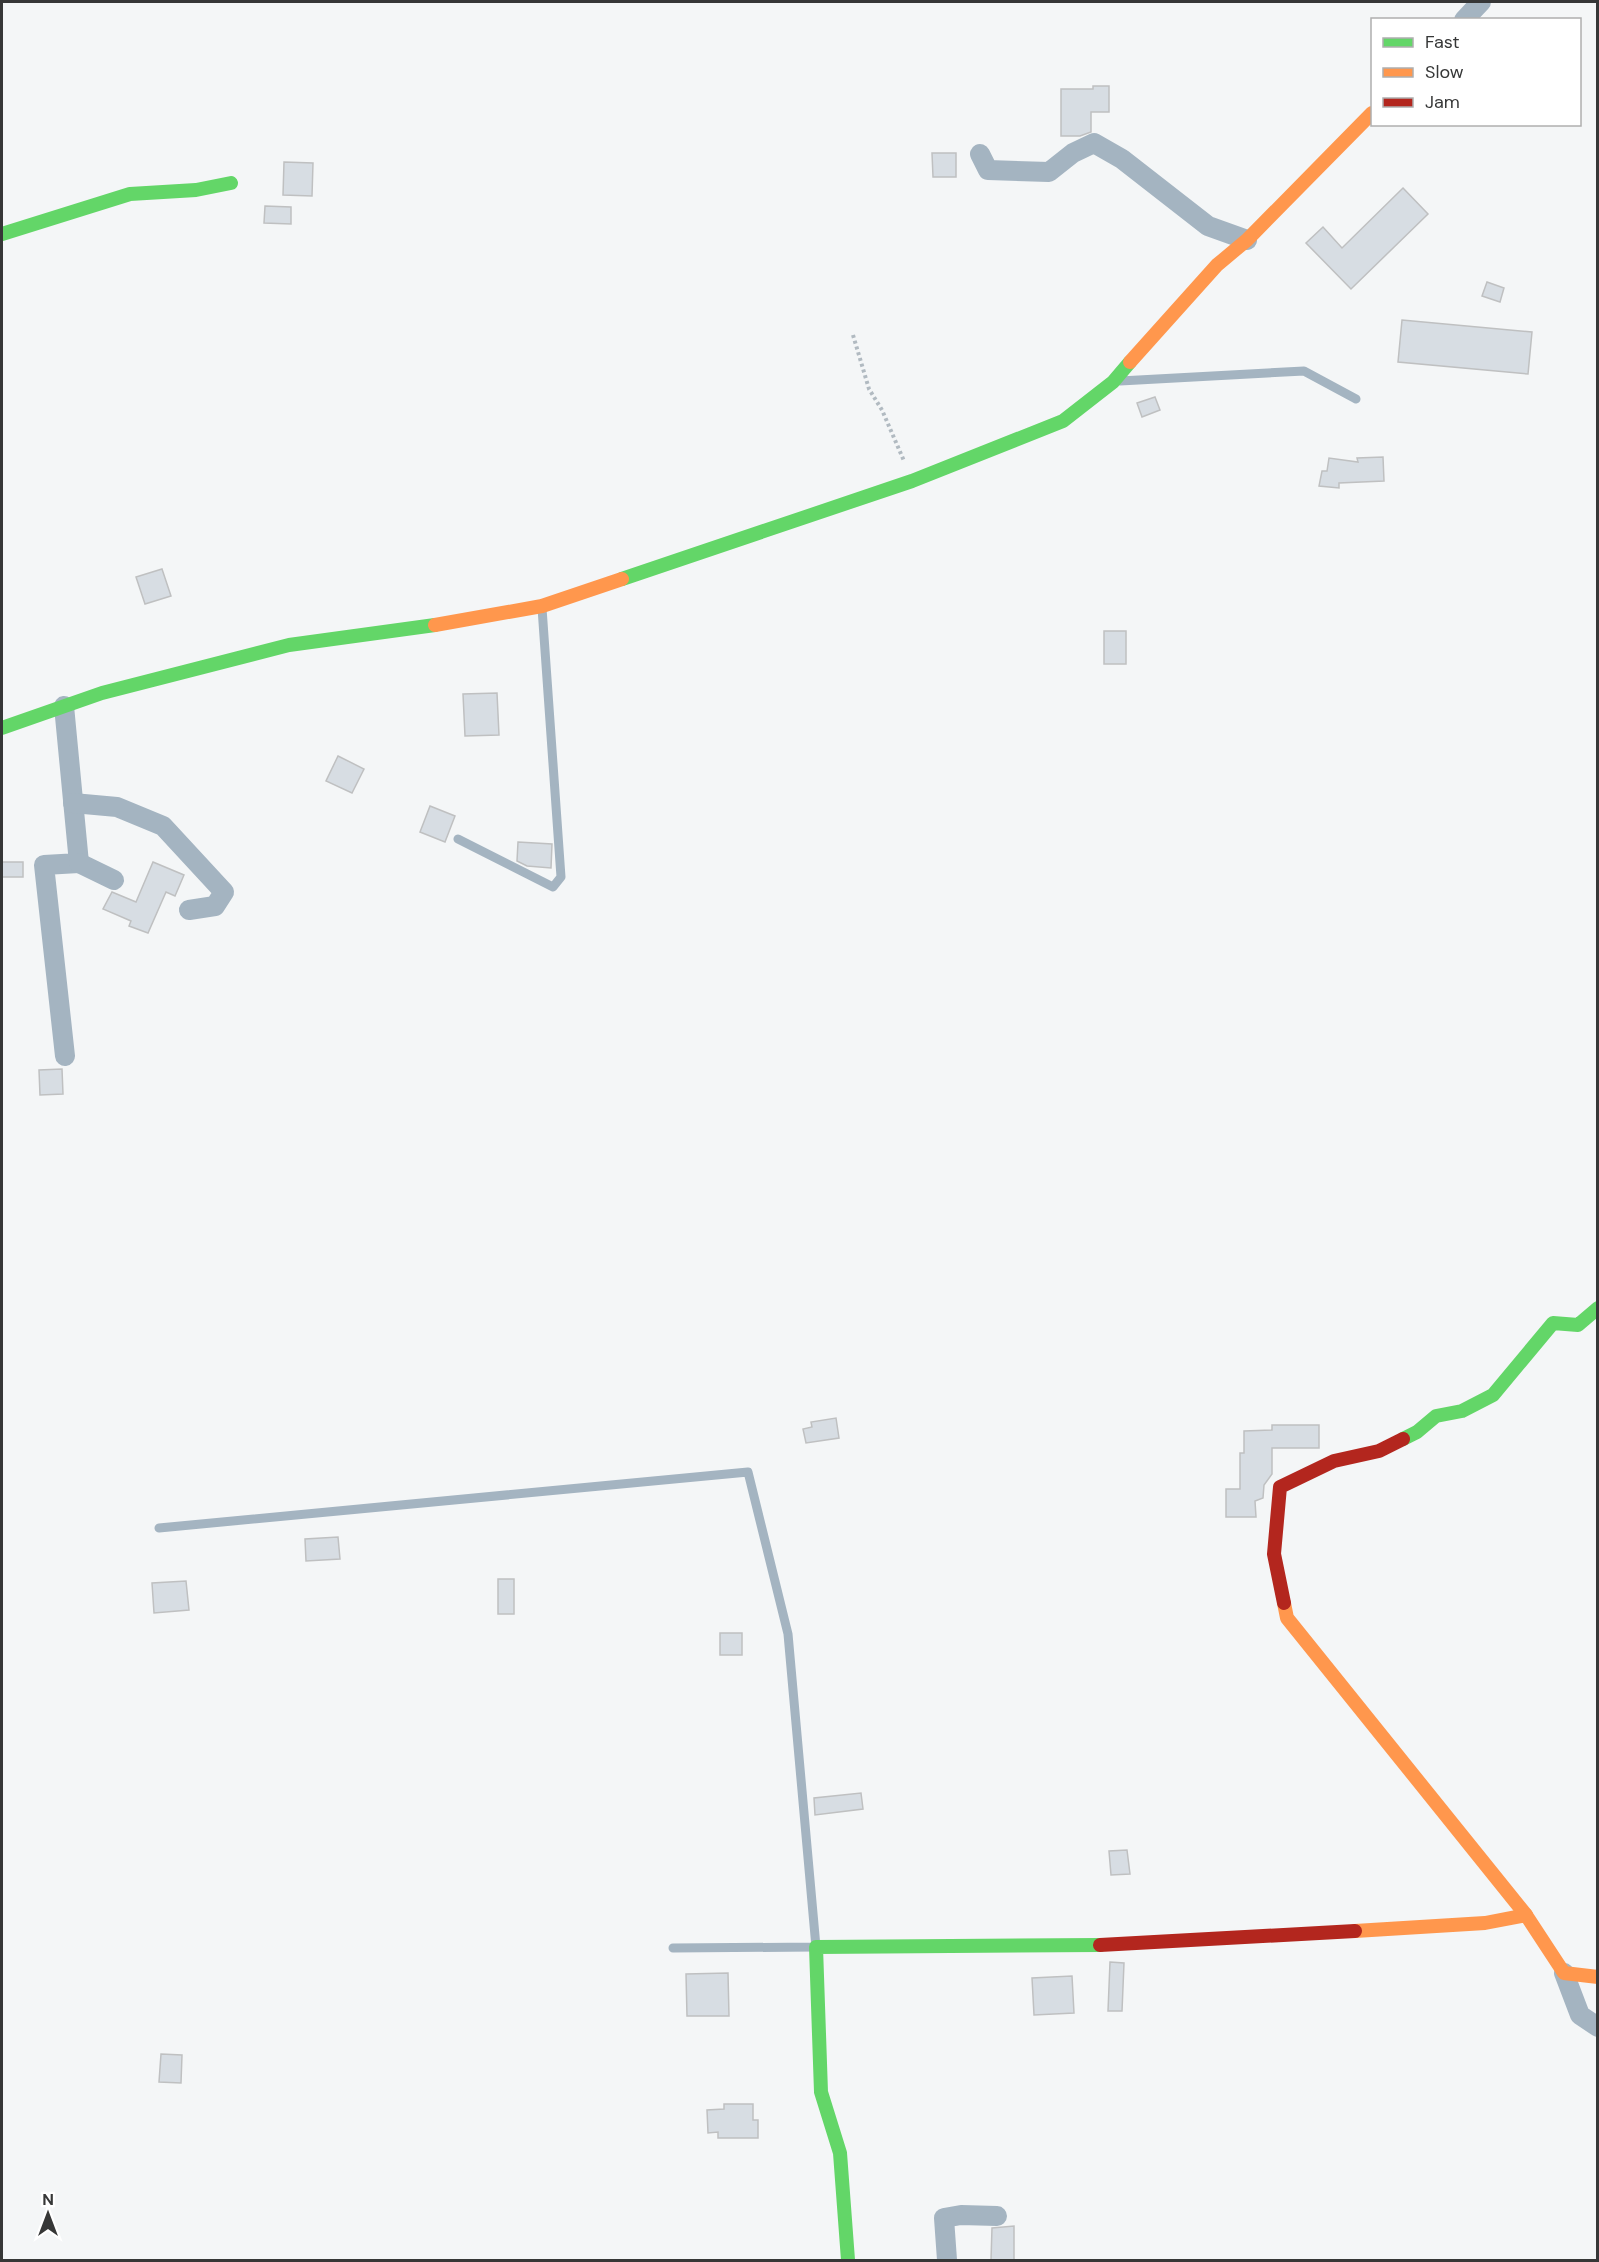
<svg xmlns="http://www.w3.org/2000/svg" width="1599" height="2262" font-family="'DM Sans',sans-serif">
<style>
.building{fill:#d7dde3;stroke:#bfc0c1;stroke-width:1.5}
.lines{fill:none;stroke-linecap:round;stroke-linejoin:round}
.path{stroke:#b1bac1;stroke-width:4;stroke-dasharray:3 3;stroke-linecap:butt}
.lane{stroke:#a4b4c1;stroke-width:9}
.street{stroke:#a4b4c1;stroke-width:20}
.fast{stroke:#63d668;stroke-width:14}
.slow{stroke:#ff974d;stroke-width:14}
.jam{stroke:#b3261e;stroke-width:14}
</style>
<rect width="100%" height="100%" fill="#f4f6f7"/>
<g class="building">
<polygon points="1093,86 1109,86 1109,112 1091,112 1091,132 1080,136 1061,136 1061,89 1093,89"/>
<polygon points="932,153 956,153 956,177 933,177"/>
<polygon points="284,162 313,163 312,196 283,195"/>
<polygon points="1403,188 1428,214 1351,289 1306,243 1323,227 1342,248"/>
<polygon points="265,206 291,207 291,224 264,223"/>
<polygon points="1487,282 1504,288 1500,302 1482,296"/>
<polygon points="1402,320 1532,332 1528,374 1398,362"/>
<polygon points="1155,397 1160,410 1142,417 1137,403"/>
<polygon points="1383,457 1384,481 1339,483 1339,488 1319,486 1322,471 1327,471 1329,458 1358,462 1357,458"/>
<polygon points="162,569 171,596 145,604 136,577"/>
<rect x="1104" y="631" width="22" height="33"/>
<polygon points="497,693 499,735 465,736 463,694"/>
<polygon points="338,756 364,769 352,793 326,781"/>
<polygon points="430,806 455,816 445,842 420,832"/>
<polygon points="518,842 552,844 551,868 527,866 517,861"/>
<rect x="2" y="862" width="21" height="15"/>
<polygon points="153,862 184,875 175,896 166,892 148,933 129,926 131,921 103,909 112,892 136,902"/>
<polygon points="62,1069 63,1094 40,1095 39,1070"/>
<polygon points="836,1418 839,1438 806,1443 803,1429 812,1427 811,1422"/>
<polygon points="1272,1425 1319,1425 1319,1448 1272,1448 1272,1474 1264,1485 1263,1498 1255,1501 1256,1517 1226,1517 1226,1489 1240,1489 1240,1453 1244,1453 1244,1431 1272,1430"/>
<polygon points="338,1537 340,1559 306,1561 305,1539"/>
<rect x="498" y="1579" width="16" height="35"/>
<polygon points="186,1581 189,1610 154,1613 152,1583"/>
<rect x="720" y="1633" width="22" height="22"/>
<polygon points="861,1793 863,1809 815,1815 814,1798"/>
<polygon points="1127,1850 1130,1874 1111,1875 1109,1851"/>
<polygon points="1110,1962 1124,1963 1122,2011 1108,2011"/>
<polygon points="728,1973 729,2016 687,2016 686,1974"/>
<polygon points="1072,1976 1074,2013 1034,2015 1032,1978"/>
<polygon points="161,2054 182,2055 181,2083 159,2082"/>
<polygon points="724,2104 753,2104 753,2120 758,2120 758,2138 718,2138 718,2132 708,2133 707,2110 724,2109"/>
<polygon points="1014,2226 1014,2260 991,2260 992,2228"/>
</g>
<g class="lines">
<polyline class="path" points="853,335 869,389 882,410 904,461"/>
<g class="lane">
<polyline points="1120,381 1304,371 1356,399"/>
<polyline points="458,839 553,887 561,877 542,608"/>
<polyline points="159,1528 748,1472 788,1634 816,1947 673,1948"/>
</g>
<g class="street">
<polyline points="1464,20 1481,2"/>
<polyline points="980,154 988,170 1049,172 1073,153 1094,143 1122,159 1208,226 1247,240"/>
<polyline points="64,706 79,863 44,865 65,1056"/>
<polyline points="73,803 117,807 163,826 224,892 215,906 189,910"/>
<polyline points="79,863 114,880"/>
<polyline points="1564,1973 1580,2015 1598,2027"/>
<polyline points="947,2260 944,2218 961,2215 997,2216"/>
</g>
<g class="fast">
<polyline points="2,234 130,194 196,190 231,183"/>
<polyline points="622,579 912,481 1063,421 1113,382 1130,362"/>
<polyline points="2,728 102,693 289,645 435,625"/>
<polyline points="1403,1439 1417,1432 1436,1416 1462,1411 1493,1395 1553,1323 1578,1325 1598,1308"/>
<polyline points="848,2260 840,2153 821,2092 816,1947 1100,1945"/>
</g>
<g class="slow">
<polyline points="1130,362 1217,265 1247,240 1372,113"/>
<polyline points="435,625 542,606 622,579"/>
<polyline points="1284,1603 1287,1618 1526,1915"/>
<polyline points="1355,1931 1485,1923 1526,1915 1564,1973 1598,1977"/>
</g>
<g class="jam">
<polyline points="1284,1603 1274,1554 1280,1487 1334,1461 1379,1451 1403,1439"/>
<polyline points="1100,1945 1355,1931"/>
</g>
</g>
<rect width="1599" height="2262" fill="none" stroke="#363737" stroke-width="6"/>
<rect x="1371" y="18" width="210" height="108" fill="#ffffff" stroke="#afafaf" stroke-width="1.5"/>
<rect x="1383" y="38" width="30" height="9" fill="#63d668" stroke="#afafaf" stroke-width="1.5"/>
<text x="1425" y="48" font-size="18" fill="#363737">Fast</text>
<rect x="1383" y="68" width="30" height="9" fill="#ff974d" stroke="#afafaf" stroke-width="1.5"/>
<text x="1425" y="78" font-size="18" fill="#363737">Slow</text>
<rect x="1383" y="98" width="30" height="9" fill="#b3261e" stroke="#afafaf" stroke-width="1.5"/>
<text x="1425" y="108" font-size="18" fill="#363737">Jam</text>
<g transform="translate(48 2214)" stroke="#ffffff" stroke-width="4.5" paint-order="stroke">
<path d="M0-4.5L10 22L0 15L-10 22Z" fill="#363737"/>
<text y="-9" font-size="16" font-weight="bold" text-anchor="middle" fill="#363737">N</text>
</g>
</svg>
